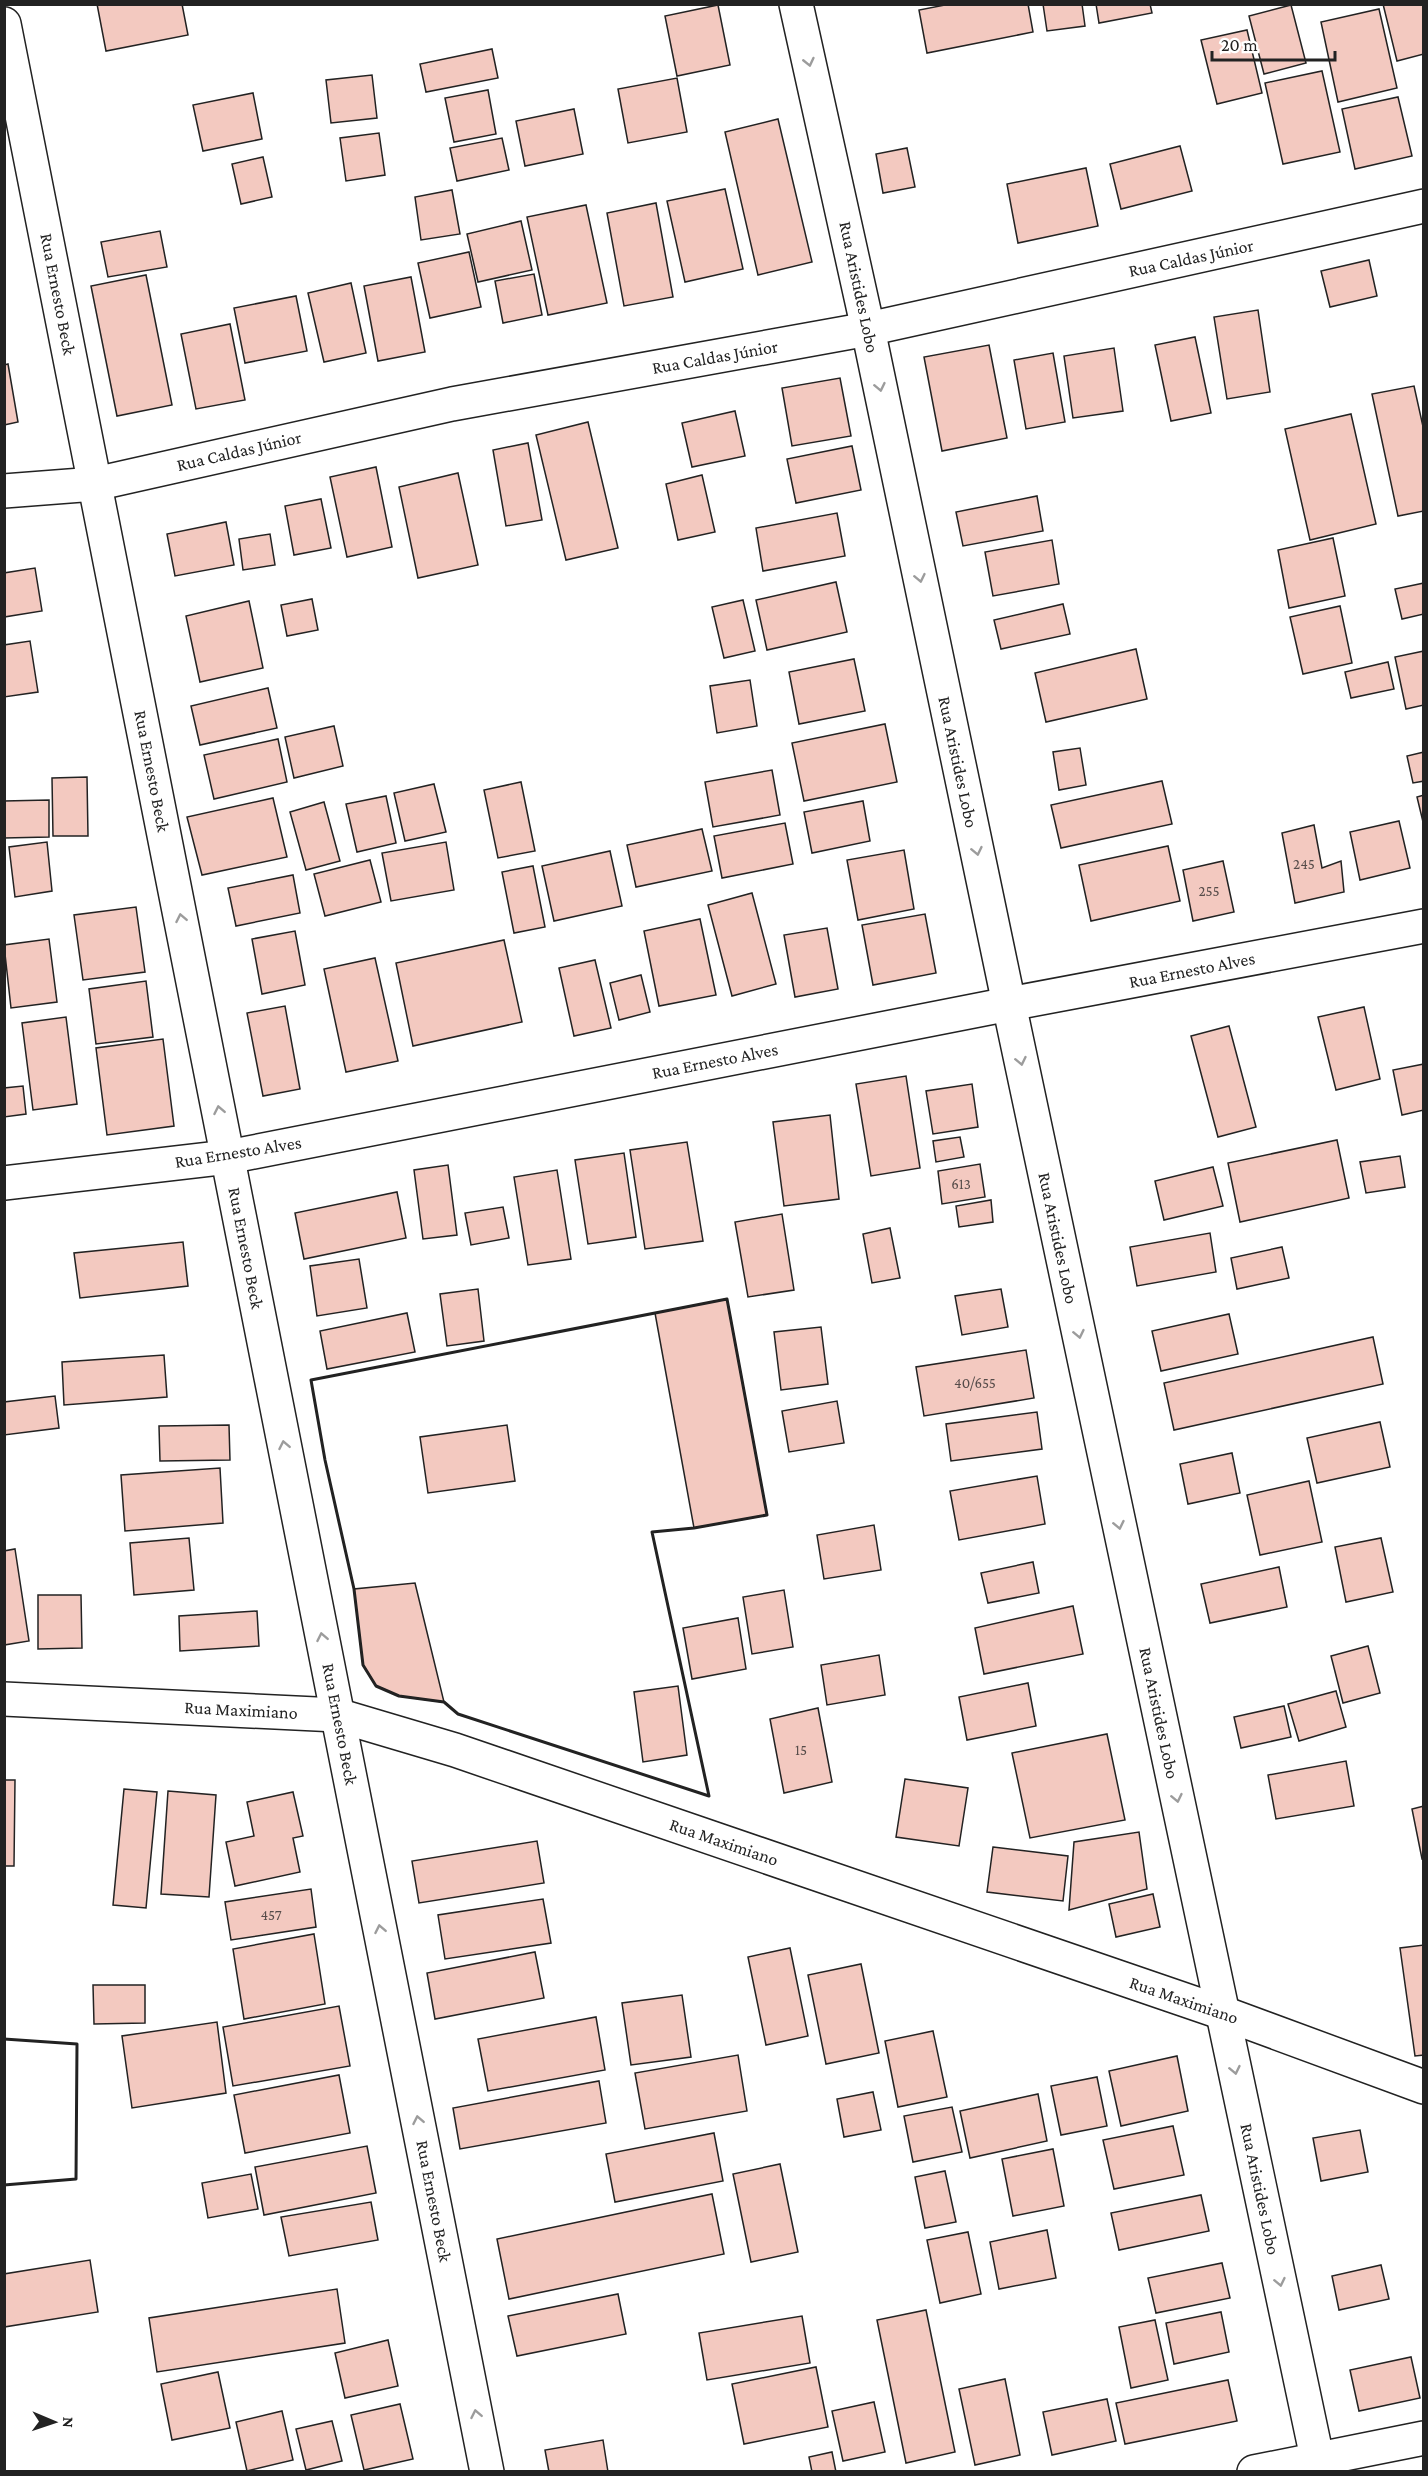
<svg xmlns="http://www.w3.org/2000/svg" width="1428" height="2476" font-family="'Crimson Pro',serif">
<style>
.building{fill:#f3c9c0;stroke:#222;stroke-width:1.5}
.lines{fill:none;stroke-linecap:round;stroke-linejoin:round}
.minor-casing{stroke:#222;stroke-width:36}
.minor{stroke:#fff;stroke-width:33}
.wall{stroke:#222;stroke-width:3}
.oneway{stroke:#9c9c9c}
.labels{text-anchor:middle;stroke-width:4.5;stroke-linejoin:round;paint-order:stroke}
.number-label{font-size:15px;fill:#564c4a}
.street-label{font-size:18px;fill:#222;stroke:#fff}
</style>
<rect width="100%" height="100%" fill="#fff"/>
<g class="building">
<polygon points="97,4 182,4 188,35 106,51"/>
<polygon points="950,4 1028,4 1033,32 927,53 919,10"/>
<polygon points="1043,4 1082,4 1085,26 1047,31"/>
<polygon points="1096,4 1150,4 1152,13 1099,23"/>
<polygon points="1383,4 1424,4 1424,54 1397,61"/>
<polygon points="718,5 730,65 677,76 665,16"/>
<polygon points="1291,5 1306,63 1264,74 1249,16"/>
<polygon points="1379,9 1397,88 1338,102 1321,22"/>
<polygon points="1247,30 1262,93 1217,104 1201,40"/>
<polygon points="492,49 498,78 426,92 420,64"/>
<polygon points="1322,71 1340,152 1283,164 1265,83"/>
<polygon points="372,75 377,118 331,123 326,80"/>
<polygon points="677,78 687,132 628,143 618,89"/>
<polygon points="488,90 496,134 454,142 445,98"/>
<polygon points="253,93 262,139 203,151 193,105"/>
<polygon points="1398,97 1412,156 1355,169 1342,109"/>
<polygon points="574,109 583,154 525,166 516,121"/>
<polygon points="778,119 812,262 758,275 725,132"/>
<polygon points="379,133 385,175 346,181 340,138"/>
<polygon points="502,138 509,170 457,181 450,148"/>
<polygon points="1180,146 1192,191 1121,209 1110,164"/>
<polygon points="907,148 915,187 883,193 876,154"/>
<polygon points="263,157 272,197 241,204 232,164"/>
<polygon points="1086,168 1098,226 1018,243 1007,184"/>
<polygon points="725,189 743,269 685,282 667,201"/>
<polygon points="452,190 460,234 421,240 415,197"/>
<polygon points="656,203 673,297 624,306 607,213"/>
<polygon points="586,205 607,303 548,315 527,217"/>
<polygon points="521,221 532,270 478,282 467,234"/>
<polygon points="160,231 167,267 108,277 101,242"/>
<polygon points="469,252 481,307 430,318 418,263"/>
<polygon points="1369,260 1377,296 1330,307 1321,271"/>
<polygon points="534,274 542,315 503,323 495,281"/>
<polygon points="146,275 172,405 117,416 91,286"/>
<polygon points="411,277 425,352 378,361 364,286"/>
<polygon points="351,283 366,353 324,362 308,293"/>
<polygon points="296,296 307,351 245,363 234,308"/>
<polygon points="1258,310 1270,392 1227,399 1214,317"/>
<polygon points="230,324 245,400 196,409 181,334"/>
<polygon points="1195,337 1211,413 1171,421 1155,345"/>
<polygon points="989,345 1007,438 942,451 924,357"/>
<polygon points="1114,348 1123,411 1073,418 1064,356"/>
<polygon points="1053,353 1065,422 1026,429 1014,360"/>
<polygon points="8,364 18,422 4,425 4,365"/>
<polygon points="840,378 851,436 792,446 782,388"/>
<polygon points="1414,386 1424,431 1424,511 1398,516 1372,394"/>
<polygon points="735,411 745,456 692,467 682,423"/>
<polygon points="1351,414 1376,524 1310,540 1285,429"/>
<polygon points="588,422 618,548 566,560 536,435"/>
<polygon points="528,443 542,520 506,526 493,450"/>
<polygon points="852,446 861,490 796,503 787,459"/>
<polygon points="376,467 392,547 347,557 330,477"/>
<polygon points="458,473 478,565 418,578 399,487"/>
<polygon points="702,475 715,532 678,540 666,484"/>
<polygon points="1037,496 1043,531 963,546 956,512"/>
<polygon points="321,499 331,548 294,555 285,506"/>
<polygon points="837,513 845,556 763,571 756,528"/>
<polygon points="226,522 234,565 175,576 167,534"/>
<polygon points="270,534 275,565 243,570 239,539"/>
<polygon points="1333,538 1345,596 1289,608 1278,550"/>
<polygon points="1052,540 1059,584 993,596 985,552"/>
<polygon points="35,568 42,611 4,617 4,573"/>
<polygon points="836,582 847,632 767,650 756,600"/>
<polygon points="1424,583 1424,614 1402,619 1395,589"/>
<polygon points="312,599 318,630 287,636 281,605"/>
<polygon points="743,600 755,651 724,658 712,607"/>
<polygon points="249,601 263,668 200,682 186,616"/>
<polygon points="1063,604 1070,634 1001,649 994,620"/>
<polygon points="1340,606 1352,663 1303,674 1290,617"/>
<polygon points="30,641 38,692 4,697 4,645"/>
<polygon points="1136,649 1147,699 1046,722 1035,673"/>
<polygon points="1424,651 1424,705 1406,709 1395,657"/>
<polygon points="854,659 865,711 799,724 789,672"/>
<polygon points="1388,662 1394,689 1351,698 1345,672"/>
<polygon points="750,680 757,726 717,733 710,686"/>
<polygon points="268,688 277,728 200,745 191,706"/>
<polygon points="885,724 897,782 804,801 792,743"/>
<polygon points="334,726 343,766 294,778 285,737"/>
<polygon points="278,739 287,782 214,799 204,755"/>
<polygon points="1080,748 1086,785 1059,790 1053,752"/>
<polygon points="1424,752 1424,781 1413,783 1407,756"/>
<polygon points="772,770 780,815 713,827 705,782"/>
<polygon points="87,777 88,836 53,836 52,778"/>
<polygon points="1162,781 1172,824 1061,848 1051,805"/>
<polygon points="521,782 535,851 498,858 484,790"/>
<polygon points="434,784 446,832 405,841 394,793"/>
<polygon points="1424,795 1424,826 1417,797"/>
<polygon points="386,796 396,843 357,852 346,804"/>
<polygon points="273,798 287,857 202,875 187,817"/>
<polygon points="49,800 49,837 4,838 4,801"/>
<polygon points="863,801 870,841 812,853 804,812"/>
<polygon points="324,802 340,861 306,870 290,812"/>
<polygon points="1399,821 1410,868 1360,880 1350,832"/>
<polygon points="785,823 793,864 722,878 714,836"/>
<polygon points="1314,825 1322,868 1341,861 1344,892 1295,903 1282,833"/>
<polygon points="702,829 712,871 636,887 627,845"/>
<polygon points="47,842 52,891 15,897 9,847"/>
<polygon points="446,842 454,890 391,901 382,853"/>
<polygon points="1168,846 1180,901 1091,921 1079,865"/>
<polygon points="904,850 914,909 858,920 847,860"/>
<polygon points="610,851 622,906 554,921 542,866"/>
<polygon points="370,860 381,902 325,916 314,874"/>
<polygon points="1223,861 1234,912 1193,921 1183,870"/>
<polygon points="533,866 545,927 514,933 502,872"/>
<polygon points="293,875 300,913 236,926 228,888"/>
<polygon points="752,893 776,984 732,996 708,905"/>
<polygon points="136,907 145,972 83,980 74,915"/>
<polygon points="925,914 936,973 873,985 862,925"/>
<polygon points="700,919 716,995 659,1006 644,931"/>
<polygon points="827,928 838,989 795,997 784,935"/>
<polygon points="295,931 305,985 262,994 252,939"/>
<polygon points="49,939 57,1002 11,1008 4,945"/>
<polygon points="504,940 522,1022 413,1046 396,963"/>
<polygon points="375,958 398,1061 346,1072 324,969"/>
<polygon points="595,960 611,1028 574,1036 559,968"/>
<polygon points="641,975 650,1012 619,1020 610,983"/>
<polygon points="146,981 153,1037 96,1044 89,989"/>
<polygon points="285,1006 300,1089 263,1096 247,1013"/>
<polygon points="1364,1007 1380,1079 1336,1090 1318,1017"/>
<polygon points="66,1017 77,1104 33,1110 22,1023"/>
<polygon points="1229,1026 1256,1127 1218,1137 1191,1036"/>
<polygon points="163,1039 174,1126 107,1135 96,1048"/>
<polygon points="1424,1064 1424,1110 1402,1115 1393,1070"/>
<polygon points="906,1076 920,1168 871,1176 856,1084"/>
<polygon points="972,1084 978,1127 933,1134 926,1091"/>
<polygon points="23,1086 26,1114 4,1117 4,1088"/>
<polygon points="830,1115 839,1199 784,1206 773,1122"/>
<polygon points="960,1137 964,1157 936,1162 933,1141"/>
<polygon points="1337,1140 1349,1198 1240,1222 1228,1163"/>
<polygon points="687,1142 703,1241 645,1249 630,1150"/>
<polygon points="624,1153 636,1237 588,1244 575,1160"/>
<polygon points="1400,1156 1405,1187 1366,1193 1360,1162"/>
<polygon points="980,1164 985,1197 942,1204 938,1171"/>
<polygon points="448,1165 457,1235 423,1239 414,1170"/>
<polygon points="1213,1167 1223,1206 1164,1220 1155,1181"/>
<polygon points="557,1170 571,1259 528,1265 514,1177"/>
<polygon points="397,1192 406,1238 304,1259 295,1213"/>
<polygon points="991,1200 993,1222 959,1227 956,1206"/>
<polygon points="503,1207 509,1238 471,1245 465,1213"/>
<polygon points="782,1214 794,1290 748,1297 735,1222"/>
<polygon points="890,1228 900,1278 872,1283 863,1234"/>
<polygon points="1210,1233 1216,1272 1137,1286 1130,1247"/>
<polygon points="183,1242 188,1286 80,1298 74,1253"/>
<polygon points="1282,1247 1289,1278 1237,1289 1231,1258"/>
<polygon points="359,1259 367,1308 317,1316 310,1266"/>
<polygon points="478,1289 484,1341 447,1346 440,1294"/>
<polygon points="1001,1289 1008,1327 962,1335 955,1296"/>
<polygon points="727,1299 767,1515 694,1528 655,1313"/>
<polygon points="407,1313 415,1352 327,1369 320,1331"/>
<polygon points="1229,1314 1238,1354 1161,1371 1152,1331"/>
<polygon points="821,1327 828,1384 781,1390 774,1332"/>
<polygon points="1373,1337 1383,1384 1174,1430 1164,1383"/>
<polygon points="1026,1350 1034,1398 924,1416 916,1367"/>
<polygon points="164,1355 167,1397 64,1405 62,1362"/>
<polygon points="55,1396 59,1428 4,1435 4,1402"/>
<polygon points="837,1401 844,1443 789,1452 782,1411"/>
<polygon points="1037,1412 1042,1449 951,1461 946,1424"/>
<polygon points="1380,1422 1390,1467 1317,1483 1307,1438"/>
<polygon points="229,1425 230,1460 160,1461 159,1426"/>
<polygon points="507,1425 515,1481 428,1493 420,1437"/>
<polygon points="1232,1453 1240,1493 1188,1504 1180,1464"/>
<polygon points="220,1468 223,1523 125,1531 121,1475"/>
<polygon points="1037,1476 1045,1524 959,1540 950,1491"/>
<polygon points="1309,1481 1322,1542 1260,1555 1247,1495"/>
<polygon points="874,1525 881,1570 824,1579 817,1535"/>
<polygon points="189,1538 194,1590 134,1595 130,1543"/>
<polygon points="1381,1538 1393,1592 1346,1602 1335,1547"/>
<polygon points="15,1549 29,1641 4,1645 4,1551"/>
<polygon points="1033,1562 1039,1593 988,1603 981,1573"/>
<polygon points="1279,1567 1287,1607 1210,1623 1201,1584"/>
<polygon points="415,1583 444,1702 399,1696 376,1686 363,1665 354,1589"/>
<polygon points="784,1590 793,1647 752,1654 743,1597"/>
<polygon points="38,1595 81,1595 82,1648 38,1649"/>
<polygon points="1073,1606 1083,1654 984,1674 975,1628"/>
<polygon points="257,1611 259,1646 180,1651 179,1616"/>
<polygon points="738,1618 746,1669 692,1679 683,1628"/>
<polygon points="1368,1646 1380,1693 1343,1703 1331,1656"/>
<polygon points="879,1655 885,1695 827,1705 821,1665"/>
<polygon points="1028,1683 1036,1726 967,1740 959,1697"/>
<polygon points="678,1686 687,1755 643,1762 634,1692"/>
<polygon points="1336,1691 1346,1727 1299,1741 1288,1704"/>
<polygon points="1284,1706 1291,1737 1241,1748 1234,1717"/>
<polygon points="818,1708 832,1782 784,1793 770,1719"/>
<polygon points="1107,1734 1125,1820 1030,1838 1012,1753"/>
<polygon points="1346,1761 1354,1806 1276,1819 1268,1775"/>
<polygon points="905,1779 968,1788 959,1846 896,1837"/>
<polygon points="4,1780 15,1780 14,1866 4,1866"/>
<polygon points="124,1789 157,1792 146,1908 113,1905"/>
<polygon points="168,1791 216,1795 209,1897 161,1894"/>
<polygon points="293,1792 303,1836 293,1838 300,1872 235,1886 226,1842 254,1836 247,1802"/>
<polygon points="1424,1806 1424,1858 1422,1859 1412,1809"/>
<polygon points="1139,1832 1147,1889 1069,1910 1074,1842"/>
<polygon points="537,1841 544,1883 419,1903 412,1861"/>
<polygon points="993,1847 1068,1856 1063,1901 987,1892"/>
<polygon points="311,1889 316,1927 231,1940 225,1902"/>
<polygon points="1153,1894 1160,1927 1116,1937 1109,1904"/>
<polygon points="543,1899 551,1943 445,1959 438,1915"/>
<polygon points="314,1934 325,2004 244,2019 233,1949"/>
<polygon points="1424,1945 1424,2055 1415,2056 1400,1948"/>
<polygon points="790,1948 808,2036 766,2045 748,1957"/>
<polygon points="535,1952 544,1998 435,2019 427,1973"/>
<polygon points="861,1964 879,2053 826,2064 808,1975"/>
<polygon points="93,1985 145,1985 145,2023 94,2024"/>
<polygon points="682,1995 691,2057 631,2065 622,2003"/>
<polygon points="339,2006 350,2066 233,2086 223,2027"/>
<polygon points="596,2017 605,2070 488,2091 478,2039"/>
<polygon points="217,2022 226,2093 132,2108 122,2036"/>
<polygon points="933,2031 947,2097 898,2107 885,2041"/>
<polygon points="738,2055 747,2111 645,2129 635,2073"/>
<polygon points="1177,2056 1188,2111 1121,2126 1109,2071"/>
<polygon points="339,2075 350,2133 245,2153 234,2095"/>
<polygon points="1097,2077 1107,2126 1061,2135 1051,2086"/>
<polygon points="599,2081 606,2123 460,2149 453,2108"/>
<polygon points="873,2092 881,2130 844,2137 837,2099"/>
<polygon points="1038,2094 1047,2141 970,2158 960,2111"/>
<polygon points="952,2107 962,2152 913,2162 904,2116"/>
<polygon points="1173,2126 1184,2175 1114,2189 1103,2140"/>
<polygon points="1360,2130 1368,2172 1321,2181 1313,2138"/>
<polygon points="714,2133 723,2181 615,2202 606,2154"/>
<polygon points="367,2146 376,2193 264,2215 255,2167"/>
<polygon points="1053,2149 1064,2206 1013,2216 1002,2159"/>
<polygon points="780,2164 798,2252 751,2262 733,2174"/>
<polygon points="945,2171 956,2222 925,2228 915,2177"/>
<polygon points="251,2174 258,2209 208,2218 202,2183"/>
<polygon points="712,2194 724,2254 509,2299 497,2239"/>
<polygon points="1201,2195 1209,2231 1119,2250 1111,2213"/>
<polygon points="371,2202 378,2240 289,2256 281,2217"/>
<polygon points="1047,2230 1056,2278 999,2289 990,2242"/>
<polygon points="968,2232 981,2294 940,2303 927,2240"/>
<polygon points="90,2260 98,2312 4,2327 4,2274"/>
<polygon points="1222,2263 1230,2298 1156,2313 1148,2278"/>
<polygon points="1381,2265 1389,2299 1339,2310 1332,2276"/>
<polygon points="337,2289 345,2343 157,2372 149,2318"/>
<polygon points="618,2294 626,2334 517,2356 508,2316"/>
<polygon points="926,2310 955,2452 906,2463 877,2320"/>
<polygon points="1221,2312 1229,2352 1174,2364 1166,2323"/>
<polygon points="802,2316 810,2363 707,2380 699,2333"/>
<polygon points="1155,2320 1168,2380 1131,2388 1119,2327"/>
<polygon points="388,2340 398,2386 345,2398 335,2353"/>
<polygon points="1411,2357 1420,2398 1359,2411 1350,2370"/>
<polygon points="816,2367 828,2427 744,2444 732,2384"/>
<polygon points="218,2372 230,2428 172,2440 161,2384"/>
<polygon points="1005,2379 1020,2455 975,2465 959,2389"/>
<polygon points="1228,2380 1237,2421 1125,2444 1116,2403"/>
<polygon points="1107,2399 1116,2441 1052,2455 1043,2412"/>
<polygon points="874,2402 885,2452 843,2461 832,2411"/>
<polygon points="400,2404 413,2459 364,2470 351,2415"/>
<polygon points="282,2411 293,2460 247,2471 236,2422"/>
<polygon points="332,2421 342,2461 306,2470 296,2429"/>
<polygon points="603,2440 608,2472 549,2472 545,2450"/>
<polygon points="832,2452 836,2472 812,2472 809,2457"/>
</g>
<g class="lines">
<g class="minor-casing">
<g id="minor">
<polyline points="796,4 868,329 1009,1004 1320,2472"/>
<polyline points="4,24 487,2472"/>
<polyline points="4,491 95,484 452,404 868,329 1424,206"/>
<polyline points="4,1183 228,1157 1009,1004 1424,926"/>
<polyline points="4,1699 337,1715 455,1750 1223,2013 1424,2087"/>
<polyline points="1254,2472 1424,2438"/>
</g>
</g>
<use href="#minor" class="minor"/>
<g class="wall">
<polygon points="727,1299 767,1515 694,1528 652,1532 709,1796 458,1714 444,1702 399,1696 376,1686 363,1665 354,1589 325,1460 311,1380"/>
<polyline points="4,2039 77,2044 76,2179 4,2185"/>
</g>
</g>
<defs><path id="oneway-chevron" d="M-2-3.5L2.5 0L-2 3.5" fill="none" stroke-width="1.6" stroke-linecap="round" stroke-linejoin="round" transform="scale(1.5)"/></defs>
<g class="oneway">
<use href="#oneway-chevron" transform="translate(809 62) rotate(77)"/>
<use href="#oneway-chevron" transform="translate(880 387) rotate(78)"/>
<use href="#oneway-chevron" transform="translate(920 578) rotate(78)"/>
<use href="#oneway-chevron" transform="translate(977 851) rotate(78)"/>
<use href="#oneway-chevron" transform="translate(181 918) rotate(-101)"/>
<use href="#oneway-chevron" transform="translate(1021 1061) rotate(78)"/>
<use href="#oneway-chevron" transform="translate(219 1110) rotate(-101)"/>
<use href="#oneway-chevron" transform="translate(1079 1334) rotate(78)"/>
<use href="#oneway-chevron" transform="translate(284 1445) rotate(-101)"/>
<use href="#oneway-chevron" transform="translate(1119 1525) rotate(78)"/>
<use href="#oneway-chevron" transform="translate(322 1637) rotate(-101)"/>
<use href="#oneway-chevron" transform="translate(1177 1798) rotate(78)"/>
<use href="#oneway-chevron" transform="translate(380 1929) rotate(-101)"/>
<use href="#oneway-chevron" transform="translate(1235 2070) rotate(78)"/>
<use href="#oneway-chevron" transform="translate(418 2120) rotate(-101)"/>
<use href="#oneway-chevron" transform="translate(1280 2282) rotate(78)"/>
<use href="#oneway-chevron" transform="translate(476 2414) rotate(-101)"/>
</g>
<g class="labels">
<g class="number-label">
<text x="1304" y="869">245</text>
<text x="1209" y="896">255</text>
<text x="961" y="1189">613</text>
<text x="975" y="1388">40/655</text>
<text x="801" y="1755">15</text>
<text x="271" y="1920">457</text>
</g>
<g class="street-label">
<text transform="translate(1191 258) rotate(-12)" y="6">Rua Caldas Júnior</text>
<text transform="translate(859 287) rotate(78)" y="6">Rua Aristides Lobo</text>
<text transform="translate(58 294) rotate(79)" y="6">Rua Ernesto Beck</text>
<text transform="translate(715 357) rotate(-10)" y="6">Rua Caldas Júnior</text>
<text transform="translate(239 451) rotate(-13)" y="6">Rua Caldas Júnior</text>
<text transform="translate(958 762) rotate(78)" y="6">Rua Aristides Lobo</text>
<text transform="translate(152 771) rotate(79)" y="6">Rua Ernesto Beck</text>
<text transform="translate(1192 970) rotate(-11)" y="6">Rua Ernesto Alves</text>
<text transform="translate(715 1061) rotate(-11)" y="6">Rua Ernesto Alves</text>
<text transform="translate(238 1152) rotate(-9)" y="6">Rua Ernesto Alves</text>
<text transform="translate(1058 1238) rotate(78)" y="6">Rua Aristides Lobo</text>
<text transform="translate(246 1248) rotate(79)" y="6">Rua Ernesto Beck</text>
<text transform="translate(241 1710) rotate(3)" y="6">Rua Maximiano</text>
<text transform="translate(1159 1713) rotate(78)" y="6">Rua Aristides Lobo</text>
<text transform="translate(340 1724) rotate(79)" y="6">Rua Ernesto Beck</text>
<text transform="translate(724 1842) rotate(19)" y="6">Rua Maximiano</text>
<text transform="translate(1184 2000) rotate(19)" y="6">Rua Maximiano</text>
<text transform="translate(1260 2189) rotate(78)" y="6">Rua Aristides Lobo</text>
<text transform="translate(434 2201) rotate(79)" y="6">Rua Ernesto Beck</text>
</g>
</g>
<rect width="1428" height="2476" fill="none" stroke="#222222" stroke-width="12"/>
<g transform="translate(54 2422) rotate(92)" stroke="#ffffff" stroke-width="4.5" paint-order="stroke">
<path d="M0-4.5L10 22L0 15L-10 22Z" fill="#222222"/>
<text y="-9" font-size="16" font-weight="bold" text-anchor="middle" fill="#222222">N</text>
</g>
<path d="M1212 51v9h123v-9" fill="none" stroke="#222222" stroke-width="3"/>
<text x="1221" y="51" font-size="18" fill="#222222" stroke="#ffffff" stroke-width="4.5" paint-order="stroke">20 m</text>
</svg>
